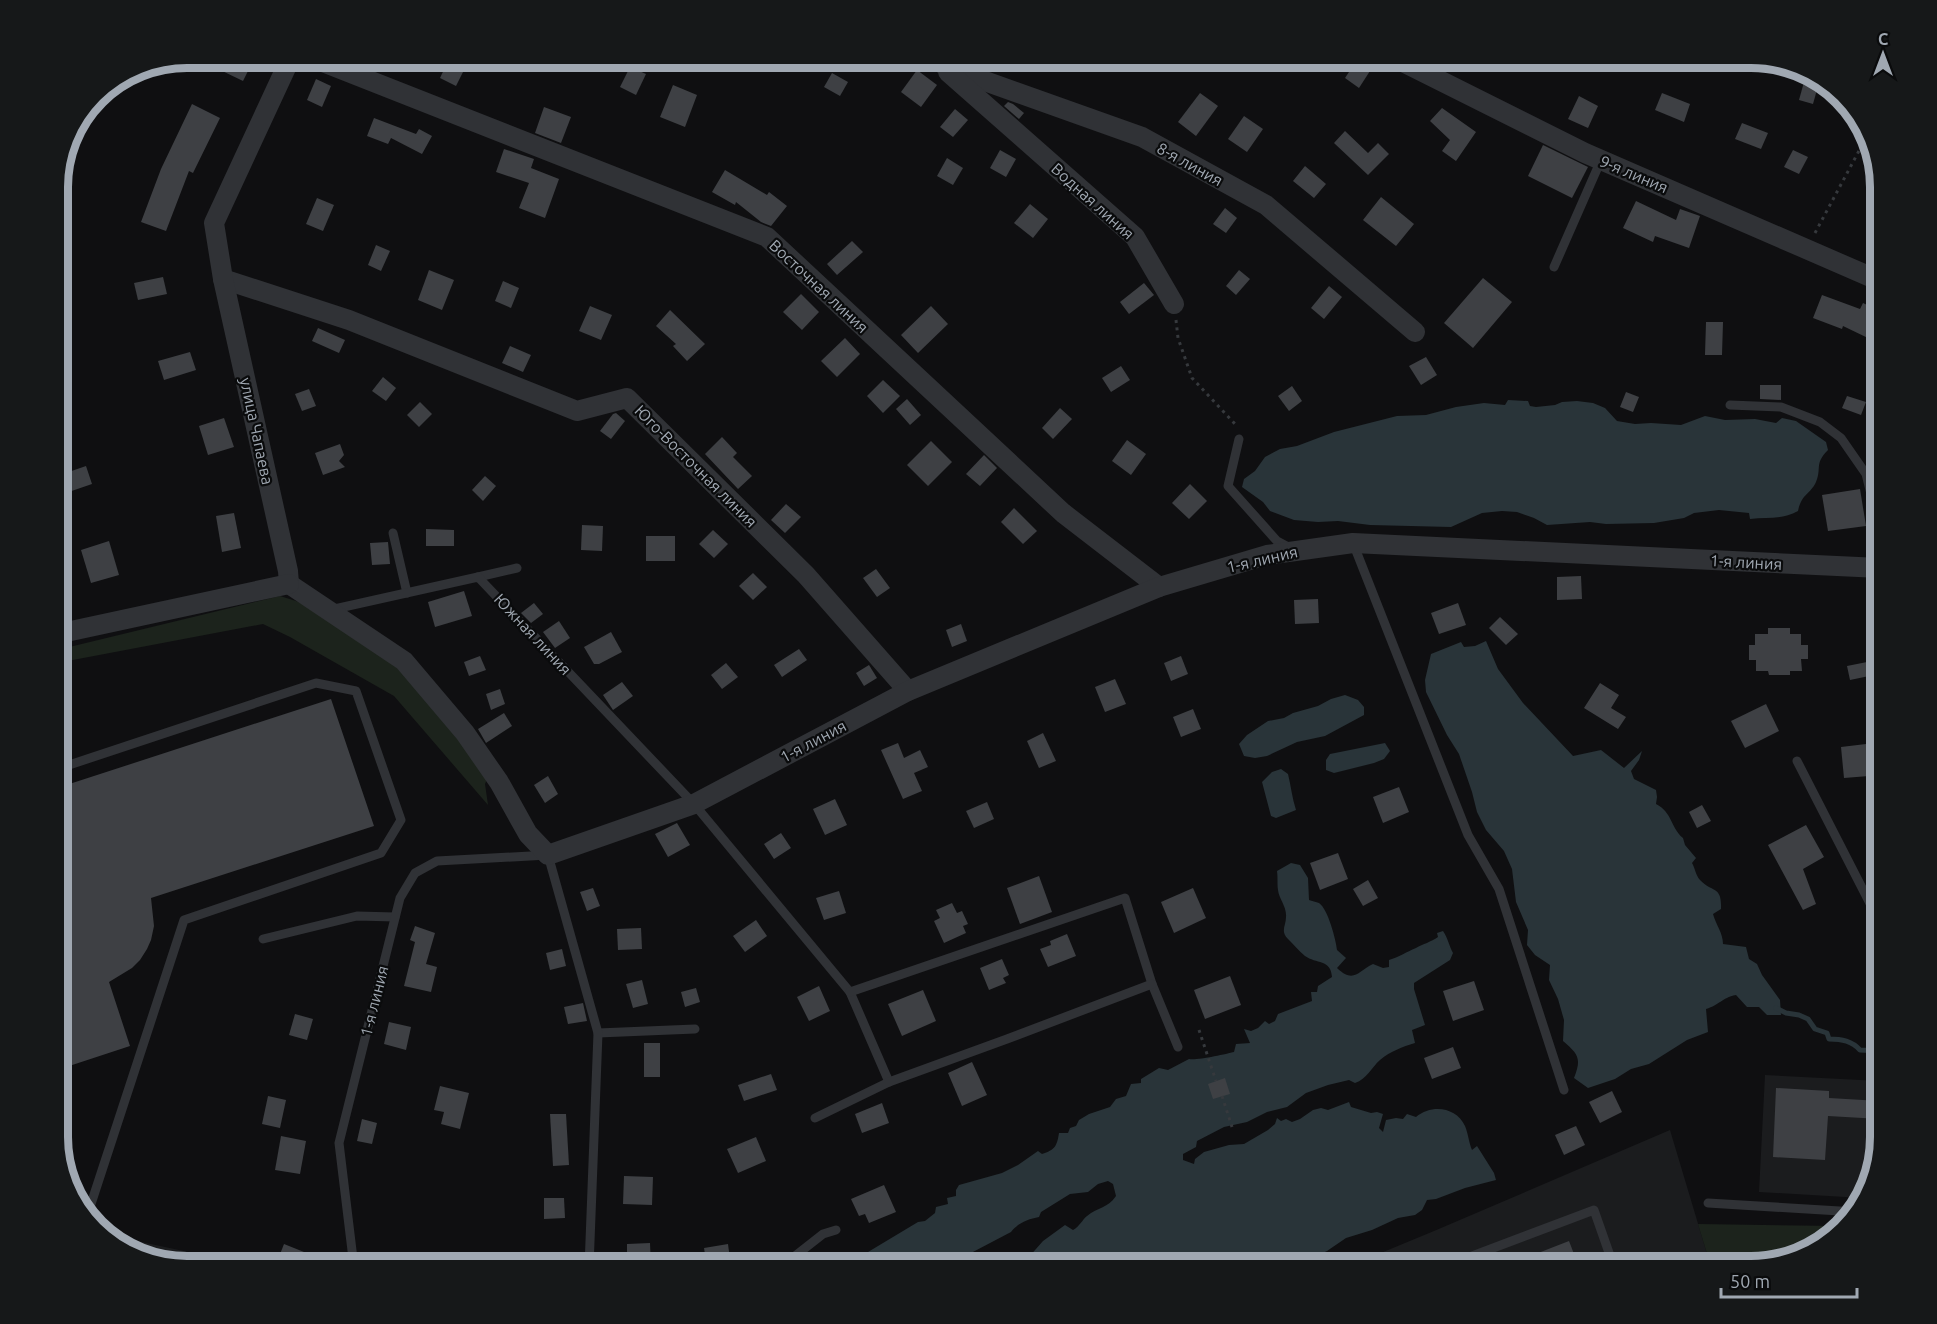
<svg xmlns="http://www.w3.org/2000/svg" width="1937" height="1324" font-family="Ubuntu,sans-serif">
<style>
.built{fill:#1b1c1e}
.green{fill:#1c231c}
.water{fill:#293439}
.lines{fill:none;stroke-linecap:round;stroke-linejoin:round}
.stream{stroke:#293439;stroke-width:5}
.building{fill:#3e4044}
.path{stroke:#36393d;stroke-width:3;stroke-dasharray:3 4.5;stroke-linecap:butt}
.lane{stroke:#303236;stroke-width:9}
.street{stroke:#303236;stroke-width:20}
.labels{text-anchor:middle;stroke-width:4.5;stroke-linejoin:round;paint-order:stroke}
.street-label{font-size:16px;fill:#a0a8b2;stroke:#0a0b0c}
.rim{fill:none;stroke:#a0a8b2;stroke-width:8}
</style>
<rect width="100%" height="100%" fill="#0f0f11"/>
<g class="built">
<polygon points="1765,1075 1880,1081 1880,1138 1862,1198 1759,1192"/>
<polygon points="1670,1130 1711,1267 1347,1267 1434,1231"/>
<polygon points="104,1234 207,1256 205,1267 186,1267 114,1245"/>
</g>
<g class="green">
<polygon points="280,596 296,601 324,614 401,663 489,775 485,784 488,805 394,696 290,637 263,624 57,663 57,650"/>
<polygon points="1698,1224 1839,1226 1808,1253 1751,1267 1711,1267"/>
</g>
<g class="water">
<path d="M1508,400l20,1 2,5 6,1 19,-2 7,-3 15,-1 16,2 12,5 12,13 18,3 16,-1 30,2 24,-9 20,4 30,-1 21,4 6,-5 14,3 30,21 2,8c-14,14 -6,18 -12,32 -6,13 -14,11 -18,29 -16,9 -30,6 -48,8l-1,-6 -30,-3 -25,3 -10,5 -30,5 -48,1 -16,-2 -43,3 -13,-7 -17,-6 -15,-1 -20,2 -31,14 -81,-2 -32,-4 -20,1 -24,-2 -24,-9 -7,-9 -21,-15 2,-8 11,-8 10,-14 15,-8 17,-3 37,-14 63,-16 29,-1 30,-8 28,-4 21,2z"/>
<path d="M1486,641l12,28 25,34 50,53 28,-6 23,18 18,-17 -3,9 -8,11 3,8 22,11 1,7 -1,7c17,9 14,23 27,34l2,7 11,13 -4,5c3,5 4,13 8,17 12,13 22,5 21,29l-8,5c3,11 10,19 10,30l23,3 3,12 8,5 5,11 18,25 1,15h-14l-8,-8h-12l-11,-12c-15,3 -16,10 -30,14l2,23 -21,8 -38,24 -18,5 -16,10 -27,9 -14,-10c8,-20 4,-24 -11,-37l1,-21 -6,-21 -9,-19 1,-15 -15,-10 -8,-10 1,-15 -12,-28 -4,-33 -8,-18 -18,-21 -9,-18 -5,-20 -13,-38 -12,-19 -21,-43 -1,-12 6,-26 30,-12 3,5 11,-1z"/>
<polygon points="1345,695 1358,700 1364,707 1364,715 1325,736 1297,742 1267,756 1255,758 1244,756 1239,744 1247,735 1268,721 1284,718 1293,713 1318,706 1331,699"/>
<polygon points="1385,743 1390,751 1384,759 1374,763 1334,773 1326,770 1326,760 1330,754"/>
<path d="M1281,769l7,5c3,12 4,24 8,36l-20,8 -5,-2 -9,-34 10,-10z"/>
<path d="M1291,863l9,2 8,13 1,22c3,1 7,2 10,3 9,6 17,37 18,47l9,8 -9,10c17,16 21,3 36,-4l10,4 6,-1v-7c10,-3 17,-8 27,-12 7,-4 15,-6 22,-11l-1,-4 6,-2c5,7 6,15 10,22l-3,7 -36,23v6l11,36 -13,5 3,13c-13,4 -24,8 -35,17 -9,8 -13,19 -25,23l-6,-3 -21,5 -22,8 -19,14 -20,5 -20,10 -23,5 -27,14 -1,6 -13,7v6l11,4 1,-5 9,-7 25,-7 15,-1 24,-14 7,-6 2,-6 4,3 5,-2 6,3 8,-3 13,-9 8,-2 7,2 21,-8 2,5 20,6 6,-1 6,2 -4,14 4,4 3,-12 10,-2 7,1 4,-5 9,3c16,-13 40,-10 49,9 3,7 4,17 7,24l5,-4 17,27 2,7 -31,8 -29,11 -9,1 -5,10 -7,5 -17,3 -26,12 -26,8 -19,13 -34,16h-278l13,-9 15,-17 22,-16 8,5c7,-4 9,-10 14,-14 11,-9 21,-8 29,-20l-3,-12 -5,-3 -10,3 -10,8 -18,2 -29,18 -2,5c-11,2 -21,6 -28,15l-40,21v6l-6,8h-109l7,-12 55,-33 7,-1 10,-8 1,-6 12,-3 -1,-6 9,-2v-6l3,-5 43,-12 16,-8 20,-14 4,3c13,-4 15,-8 17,-21h9l2,-5 6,-2 3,-6 10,-6 21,-7 6,-8 10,-3 5,-12 10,-1v-4l18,-11 9,2 21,-11c6,2 37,-5 45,-7l2,-8 14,-1 -6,-14 7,2 7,-3 7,-7 4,3 6,-3 3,-7 34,-13 -1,-9h6l1,-6 14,-9c-1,-18 -16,-13 -27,-21 -6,-5 -12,-12 -17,-17 -8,-8 -2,-13 -2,-22 1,-10 -7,-18 -8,-27 -1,-7 0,-11 -1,-19z"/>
</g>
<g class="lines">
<path class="stream" d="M1776,1008l10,5 13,2 9,4 7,10 12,4 2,6c13,0 23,2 31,11l20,1"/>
</g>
<g class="building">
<polygon points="219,57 255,57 243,81 214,67"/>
<polygon points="450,57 467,64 456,86 440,78"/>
<polygon points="1359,57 1379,57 1359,88 1345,78"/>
<polygon points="630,67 646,74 636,95 620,87"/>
<polygon points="917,70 937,85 921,107 901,92"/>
<polygon points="832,73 848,82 840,96 824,87"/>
<polygon points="316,79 331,86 322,107 307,100"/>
<polygon points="1804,82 1818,86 1813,104 1799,100"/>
<polygon points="673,85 697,95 685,127 660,117"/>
<polygon points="1200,93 1218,106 1196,136 1178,122"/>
<polygon points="1662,93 1690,104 1684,122 1655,110"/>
<polygon points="1579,96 1598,106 1588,128 1568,119"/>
<polygon points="1008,102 1013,104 1024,113 1019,119 1004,106"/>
<polygon points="192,104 220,118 193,173 189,171 166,231 141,222 161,169"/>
<polygon points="544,107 571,117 561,143 535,133"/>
<polygon points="1442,108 1476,132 1456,161 1442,151 1450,140 1430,121"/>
<polygon points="955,109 968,120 953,137 940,127"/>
<polygon points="1244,116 1263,129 1247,152 1228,139"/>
<polygon points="374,118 416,134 419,129 432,136 422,154 391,138 388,144 367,136"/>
<polygon points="1742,123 1768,133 1761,149 1735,139"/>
<polygon points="1345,131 1368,153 1378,143 1389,154 1368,175 1334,143"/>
<polygon points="1543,145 1588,167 1572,198 1528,176"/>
<polygon points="504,149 534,159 531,168 559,179 545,218 519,208 529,183 496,172"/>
<polygon points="1000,150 1016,159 1006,177 990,168"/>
<polygon points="1793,150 1808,157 1799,174 1784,167"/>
<polygon points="947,158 963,168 953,185 937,176"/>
<polygon points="1305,166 1326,184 1314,198 1293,181"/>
<polygon points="725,170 767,195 769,192 787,206 771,226 761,222 736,202 735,205 712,192"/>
<polygon points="1381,197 1414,224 1396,246 1363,220"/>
<polygon points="317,198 334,205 323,231 306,224"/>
<polygon points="1636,201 1676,220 1680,209 1700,216 1689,248 1655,236 1653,242 1623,228"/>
<polygon points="1030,204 1048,219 1033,238 1014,223"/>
<polygon points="1225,208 1237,218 1226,233 1213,224"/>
<polygon points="852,241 863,252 837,275 827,264"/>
<polygon points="376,245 390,251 381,271 368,265"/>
<polygon points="429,270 454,280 442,310 418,300"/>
<polygon points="1239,270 1250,279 1236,295 1226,286"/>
<polygon points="163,277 167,294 138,300 134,283"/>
<polygon points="1483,278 1512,302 1473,348 1444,323"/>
<polygon points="503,281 519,288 511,308 495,301"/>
<polygon points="1144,283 1154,295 1129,314 1120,302"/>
<polygon points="1329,286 1342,297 1324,319 1311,308"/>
<polygon points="801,294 819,312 802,330 783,312"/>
<polygon points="1822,295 1860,309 1863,303 1880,311 1880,318 1870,339 1843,326 1842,329 1813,318"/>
<polygon points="590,306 612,315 601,340 579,331"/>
<polygon points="931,306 948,324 918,353 901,335"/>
<polygon points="670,310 705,344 687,361 673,346 676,344 656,326"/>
<polygon points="1706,322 1723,322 1722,355 1705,355"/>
<polygon points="318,328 345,340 339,353 312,341"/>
<polygon points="845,338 860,354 837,377 821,361"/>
<polygon points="510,346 531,355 523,372 502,363"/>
<polygon points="190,352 196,370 164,380 158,361"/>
<polygon points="1426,357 1437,375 1421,385 1409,366"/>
<polygon points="1121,366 1130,380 1111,392 1102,378"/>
<polygon points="383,377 396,388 386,401 372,391"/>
<polygon points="883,380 900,396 883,413 867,396"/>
<polygon points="1760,385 1781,385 1781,400 1760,399"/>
<polygon points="1292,386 1302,401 1289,411 1278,396"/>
<polygon points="309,389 316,406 302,411 295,394"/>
<polygon points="1626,392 1639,397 1633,412 1620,407"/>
<polygon points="1847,396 1866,402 1861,415 1842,408"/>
<polygon points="907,399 921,415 910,425 896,409"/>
<polygon points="420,402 432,414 419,427 407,415"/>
<polygon points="1060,408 1072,419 1053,439 1042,428"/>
<polygon points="616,413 625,421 611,439 600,431 613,414"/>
<polygon points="224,418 234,447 208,455 199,426"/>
<polygon points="722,437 737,453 733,457 752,476 738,489 705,454"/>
<polygon points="1127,440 1146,454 1131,475 1112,461"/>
<polygon points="931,441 952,462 928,486 907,465"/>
<polygon points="340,444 344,455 339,461 345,467 323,475 315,453"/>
<polygon points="984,455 997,468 980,486 966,474"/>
<polygon points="86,466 92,484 57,496 57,476"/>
<polygon points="485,476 496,486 483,501 472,490"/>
<polygon points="1190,484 1207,501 1189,519 1172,503"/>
<polygon points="1860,489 1866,526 1828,531 1822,495"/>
<polygon points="786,504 801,517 785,533 771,520"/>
<polygon points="1014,508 1037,531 1023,544 1001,522"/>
<polygon points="234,513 241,548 222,552 216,516"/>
<polygon points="582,525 603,526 602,551 581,550"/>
<polygon points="426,529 454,530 454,546 426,546"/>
<polygon points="713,530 728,544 714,558 699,544"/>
<rect x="646" y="536" width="29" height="25"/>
<polygon points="109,541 119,575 91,583 81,550"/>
<polygon points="388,542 390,564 372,565 370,543"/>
<polygon points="876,569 890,588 877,597 863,578"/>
<polygon points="753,573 767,587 753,600 739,586"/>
<polygon points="1581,576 1582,599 1557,600 1557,577"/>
<polygon points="464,591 472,616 435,627 428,602"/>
<polygon points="1318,599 1319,623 1295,624 1294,600"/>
<polygon points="534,603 543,614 531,623 521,613"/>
<polygon points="1458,603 1466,625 1439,634 1431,613"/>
<polygon points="1500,617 1518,634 1506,645 1489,628"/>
<polygon points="559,621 570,638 555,648 543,632"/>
<polygon points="961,624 967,641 952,647 946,630"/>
<polygon points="1768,628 1790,628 1790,634 1801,634 1801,645 1808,645 1808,659 1801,659 1802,671 1790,671 1790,675 1769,675 1768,671 1756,671 1756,660 1749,660 1749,645 1755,645 1755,634 1768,634"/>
<polygon points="611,632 622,652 599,664 594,664 584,647"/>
<polygon points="799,649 807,660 782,677 774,665"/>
<polygon points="480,656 486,670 469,676 464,662"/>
<polygon points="1181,656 1188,674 1171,681 1164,663"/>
<polygon points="1872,661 1874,675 1850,680 1847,666"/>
<polygon points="726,663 738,677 722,689 711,675"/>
<polygon points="869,665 877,678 864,686 856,673"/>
<polygon points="1115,679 1126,704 1105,712 1095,687"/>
<polygon points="622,682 633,696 613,710 603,695"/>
<polygon points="1600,683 1619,695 1611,708 1626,717 1618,729 1584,708"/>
<polygon points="500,689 505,704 491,710 486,694"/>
<polygon points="331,699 374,826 151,898 154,926 151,940 147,949 140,960 132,968 109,982 130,1046 57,1070 57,788"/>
<polygon points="1766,704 1779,731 1745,748 1731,721"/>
<polygon points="1193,709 1201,729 1181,737 1173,717"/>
<polygon points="504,713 512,726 486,743 478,729"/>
<polygon points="1043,733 1056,761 1039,768 1027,741"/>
<polygon points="898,743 904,758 920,750 928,767 914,773 922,791 903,799 881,750"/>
<polygon points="1866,744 1869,776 1844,778 1841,747"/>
<polygon points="548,776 558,794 545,803 534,785"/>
<polygon points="1399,787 1409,812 1383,823 1373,797"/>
<polygon points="835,799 847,825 825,835 813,809"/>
<polygon points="987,802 994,819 974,828 966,811"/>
<polygon points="1702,805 1711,821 1697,828 1689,812"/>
<polygon points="677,823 690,845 668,857 655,834"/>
<polygon points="1806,825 1824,857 1803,869 1816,904 1803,910 1768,845"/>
<polygon points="781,833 791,848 774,859 764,844"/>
<polygon points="1338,853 1348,879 1320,890 1310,863"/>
<polygon points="1039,876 1052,912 1020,924 1007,888"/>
<polygon points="1368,880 1378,898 1363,906 1353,889"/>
<polygon points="593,888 600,906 587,911 580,892"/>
<polygon points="1193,888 1206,918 1174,933 1161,902"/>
<polygon points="839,891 846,913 824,920 816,898"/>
<polygon points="952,903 957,913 962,911 968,924 963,926 966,933 944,943 934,921 940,918 936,910"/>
<polygon points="756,920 767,936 745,952 733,936"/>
<polygon points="415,926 435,933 426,964 437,967 431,992 404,986 415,942 410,940"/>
<polygon points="641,928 642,949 618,950 617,929"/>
<polygon points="1067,934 1076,956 1048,967 1040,949 1051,945 1050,941"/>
<polygon points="562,949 566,966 550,970 546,953"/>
<polygon points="1002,959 1009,975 1003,978 1006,983 989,990 980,968"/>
<polygon points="1230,976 1241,1005 1205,1019 1194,990"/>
<polygon points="642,980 648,1004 633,1008 626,984"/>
<polygon points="1474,981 1484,1010 1453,1021 1443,991"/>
<polygon points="819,986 830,1011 809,1021 797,997"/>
<polygon points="696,988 700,1002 685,1007 681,992"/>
<polygon points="923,990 936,1021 902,1036 888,1004"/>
<polygon points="583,1003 587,1021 568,1024 564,1007"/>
<polygon points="295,1014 313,1019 307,1040 289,1035"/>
<polygon points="389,1022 411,1027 406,1050 384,1044"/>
<rect x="644" y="1043" width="16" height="34"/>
<polygon points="1453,1047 1461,1068 1432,1079 1424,1058"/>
<polygon points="972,1062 987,1095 962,1106 948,1073"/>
<polygon points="771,1074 777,1090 744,1101 738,1085"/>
<polygon points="1225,1078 1230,1094 1213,1099 1208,1084"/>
<polygon points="440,1086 469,1093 460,1129 441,1124 444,1112 434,1110"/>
<polygon points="1776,1088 1829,1091 1829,1098 1880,1101 1880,1119 1828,1116 1825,1160 1773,1157"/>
<polygon points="1612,1091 1622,1112 1600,1123 1589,1102"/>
<polygon points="268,1096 286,1100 280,1128 262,1124"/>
<polygon points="882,1103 889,1123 862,1133 855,1114"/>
<polygon points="550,1114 566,1114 569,1165 553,1166"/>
<polygon points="362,1119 377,1123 372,1144 357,1141"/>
<polygon points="1576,1126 1585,1145 1564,1155 1555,1135"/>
<polygon points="281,1136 306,1141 300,1174 275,1170"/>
<polygon points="756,1137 766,1161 738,1173 727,1149"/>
<polygon points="624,1176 653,1177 652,1205 623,1204"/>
<polygon points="884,1185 896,1212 869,1223 865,1214 859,1216 851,1199"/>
<polygon points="544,1198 564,1198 565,1218 544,1219"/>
<polygon points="1569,1241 1579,1267 1505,1267 1505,1266"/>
<polygon points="650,1243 651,1267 627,1267 627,1244"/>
<polygon points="284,1244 314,1256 310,1267 275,1267"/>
<polygon points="728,1244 731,1267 707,1267 704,1248"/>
</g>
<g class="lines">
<g class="path">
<polyline points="1815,233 1868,134"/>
<polyline points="1176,320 1178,338 1192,378 1236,425"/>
<polyline points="1199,1030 1216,1081"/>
<polyline points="1222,1096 1232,1127"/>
</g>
<g class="lane">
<polyline points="1554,267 1601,160"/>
<polyline points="1730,405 1781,407 1820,422 1841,438 1866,474 1877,518 1879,568"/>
<polyline points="1239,439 1228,486 1277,541 1292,549"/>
<polyline points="393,533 407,593"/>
<polyline points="1353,543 1468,835 1499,889 1564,1090"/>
<polyline points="478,577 517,568"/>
<polyline points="330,610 478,577 694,804 850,992 889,1082"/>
<polyline points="1797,761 1880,923"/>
<polyline points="57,769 316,683 356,691 401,820 381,853 184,920 89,1210 80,1208"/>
<polyline points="263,939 357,916 395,917"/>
<polyline points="850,992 1125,898 1152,984 1178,1047"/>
<polyline points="598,1033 695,1029"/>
<polyline points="815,1118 889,1082 1007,1039 1152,984"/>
<polyline points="1708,1203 1856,1212"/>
<polyline points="354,1267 339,1143 400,898 415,873 437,861 548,855 598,1033 589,1267"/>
<polyline points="781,1267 823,1234 836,1230"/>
<polyline points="1443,1267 1594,1210 1614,1267"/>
</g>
<g class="street">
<polyline points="310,57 767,237 1063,513 1159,587"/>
<polyline points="930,57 954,70 1142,137 1266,205 1415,332"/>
<polyline points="1393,57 1585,153 1880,281"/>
<polyline points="948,72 1135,237 1174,304"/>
<polyline points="223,279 349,320 577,411 627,398 806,575 908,691"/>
<polyline points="289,584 404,661 465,733 499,782 528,834 548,855 694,804 908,691 1159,587 1267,555 1353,543 1880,568"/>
<polyline points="289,584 288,571 223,279 214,223 291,57"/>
<polyline points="57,634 289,584"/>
</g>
</g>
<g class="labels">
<g class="street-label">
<text transform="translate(1190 164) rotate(29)" y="6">8-я линия</text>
<text transform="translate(1634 174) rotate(23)" y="6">9-я линия</text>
<text transform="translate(1093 201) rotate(42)" y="6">Водная линия</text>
<text transform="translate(819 286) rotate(43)" y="6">Восточная линия</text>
<text transform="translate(257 431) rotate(78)" y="6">улица Чапаева</text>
<text transform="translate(696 466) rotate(45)" y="6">Юго-Восточная линия</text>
<text transform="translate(1262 559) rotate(-13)" y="6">1-я линия</text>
<text transform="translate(1746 562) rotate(3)" y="6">1-я линия</text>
<text transform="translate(533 634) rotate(47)" y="6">Южная линия</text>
<text transform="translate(813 741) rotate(-28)" y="6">1-я линия</text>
<text transform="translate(374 1001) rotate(-76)" y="6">1-я линия</text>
</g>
</g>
<path d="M0 0H1937V1324H0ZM187 68H1751A119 119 0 0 1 1870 187V1137A119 119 0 0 1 1751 1256H187A119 119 0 0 1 68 1137V187A119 119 0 0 1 187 68Z" fill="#161819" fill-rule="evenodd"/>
<path class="rim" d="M187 68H1751A119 119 0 0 1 1870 187V1137A119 119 0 0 1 1751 1256H187A119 119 0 0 1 68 1137V187A119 119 0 0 1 187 68Z"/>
<g transform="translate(1883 54)" stroke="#0a0b0c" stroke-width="4.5" paint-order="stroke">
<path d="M0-4.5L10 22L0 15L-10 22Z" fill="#a0a8b2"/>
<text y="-9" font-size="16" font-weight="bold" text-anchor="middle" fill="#a0a8b2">С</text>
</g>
<path d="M1721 1288v9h136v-9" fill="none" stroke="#a0a8b2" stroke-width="3"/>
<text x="1730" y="1288" font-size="18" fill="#a0a8b2" stroke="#0a0b0c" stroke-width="4.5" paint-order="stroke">50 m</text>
</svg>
